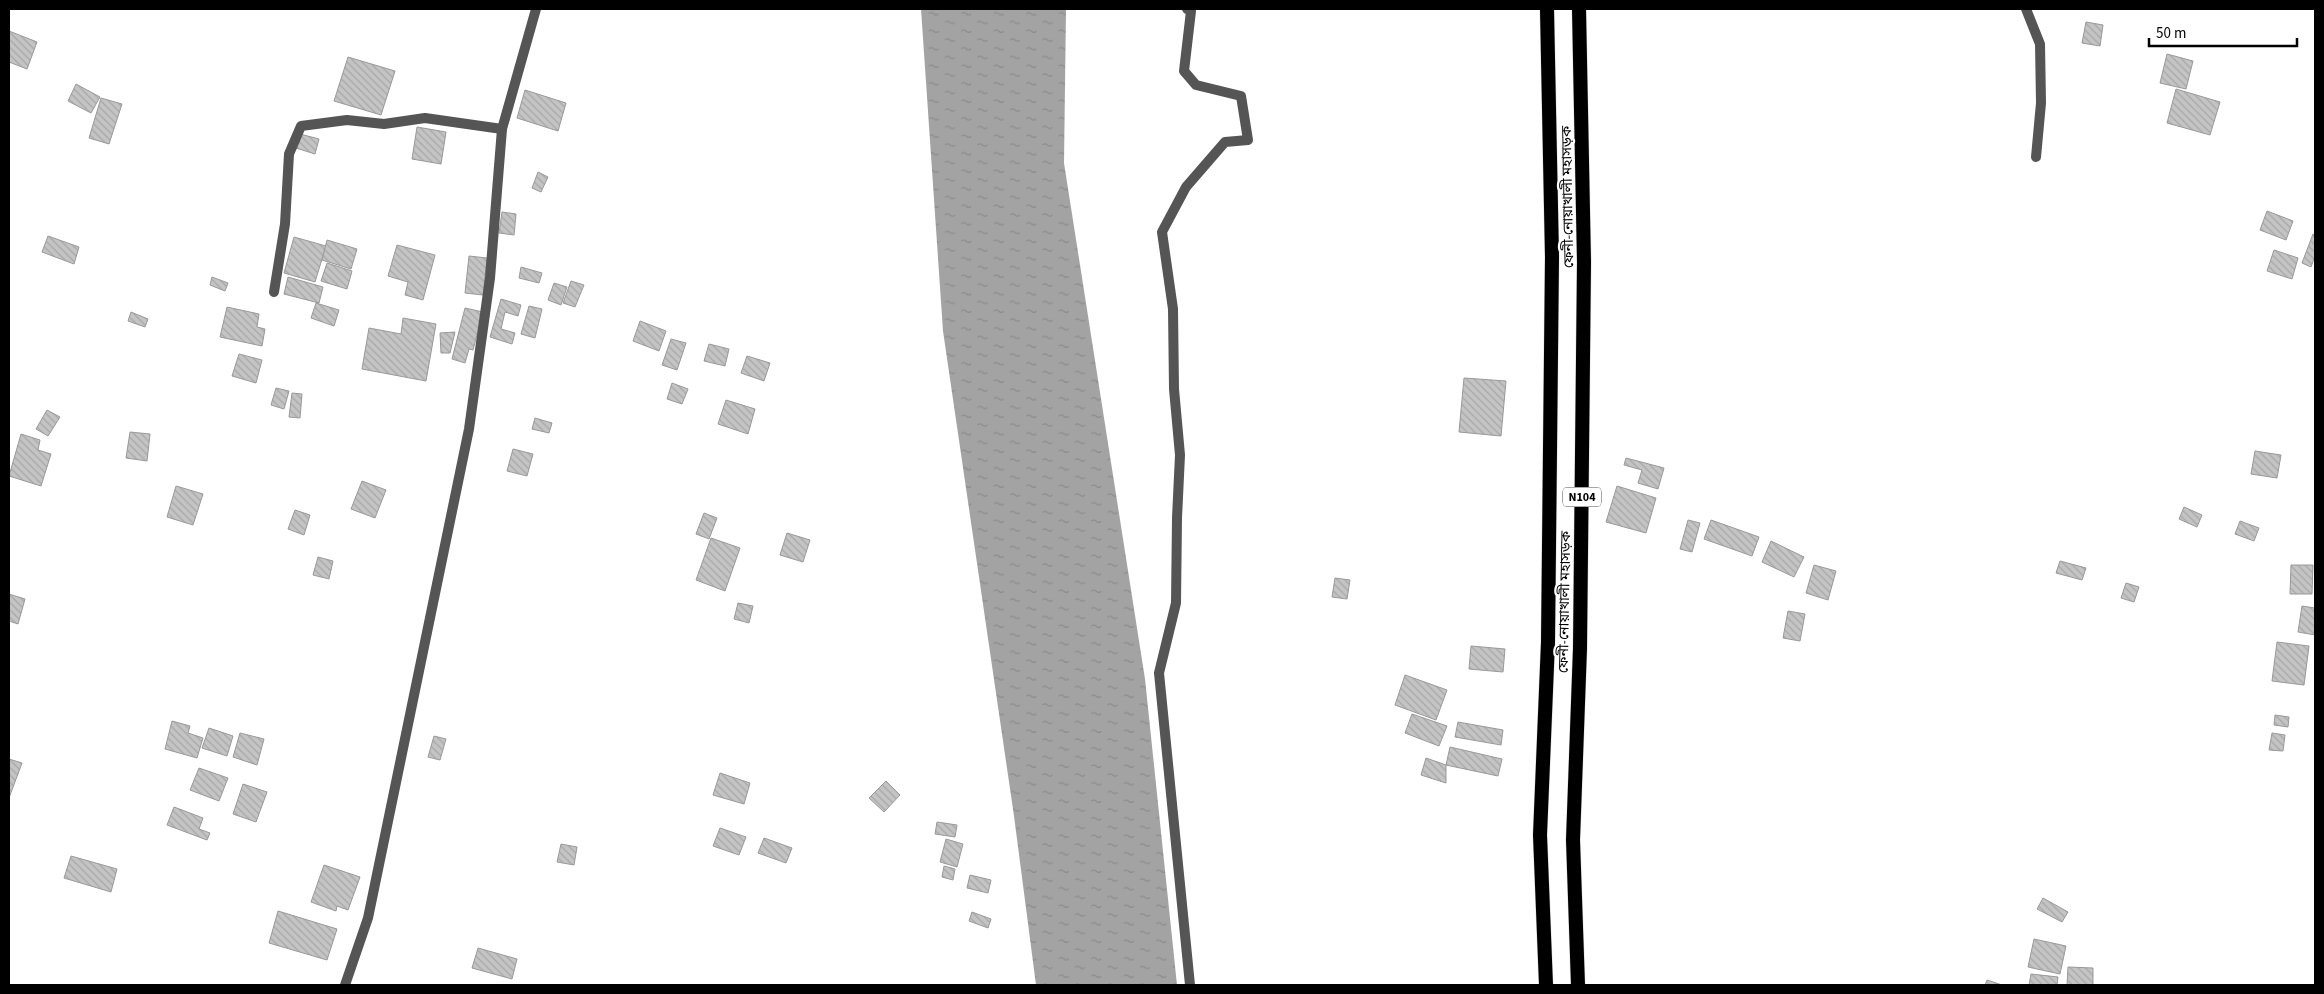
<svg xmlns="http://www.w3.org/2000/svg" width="2324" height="994" font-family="'Source Sans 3','Noto Sans Bengali',sans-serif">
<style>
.water{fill:url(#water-ripples)}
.building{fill:url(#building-back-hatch);stroke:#999}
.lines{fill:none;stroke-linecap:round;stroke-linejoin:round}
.trunk-casing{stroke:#dbdbdb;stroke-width:15}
.minor{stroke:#555;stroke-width:10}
.trunk{stroke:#000;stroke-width:14}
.labels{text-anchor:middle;stroke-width:4.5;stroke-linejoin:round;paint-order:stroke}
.shield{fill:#fff;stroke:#4c4c4c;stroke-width:1}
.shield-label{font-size:12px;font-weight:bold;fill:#000}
.street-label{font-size:14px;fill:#000;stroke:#fff}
</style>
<defs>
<pattern id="water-ripples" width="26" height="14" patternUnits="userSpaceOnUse" patternTransform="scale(1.25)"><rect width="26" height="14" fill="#a3a3a3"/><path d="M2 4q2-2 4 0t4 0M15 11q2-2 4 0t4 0" fill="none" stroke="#8b8b8b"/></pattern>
<pattern id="building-back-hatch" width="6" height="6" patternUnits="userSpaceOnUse" patternTransform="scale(1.25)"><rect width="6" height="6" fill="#c4c4c4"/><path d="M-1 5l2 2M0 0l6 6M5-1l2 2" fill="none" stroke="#a7a7a7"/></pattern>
</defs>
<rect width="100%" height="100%" fill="#fff"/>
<polygon class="water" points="921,9 1066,9 1064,163 1145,679 1177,985 1036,985 1014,816 943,331"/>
<g class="building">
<polygon points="2086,22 2103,25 2100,46 2082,43"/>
<polygon points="9,31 37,42 27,69 9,62"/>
<polygon points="2167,54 2193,61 2186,89 2160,83"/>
<polygon points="348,57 395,71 381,115 334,101"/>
<polygon points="76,84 100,97 91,113 68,101"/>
<polygon points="2176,89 2220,102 2210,135 2167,123"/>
<polygon points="525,90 566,103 558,131 517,118"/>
<polygon points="101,98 122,104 109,144 89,138"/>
<polygon points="417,127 446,132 441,164 412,159"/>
<polygon points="300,134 319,139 315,154 296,148"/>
<polygon points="538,172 548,177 541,192 532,188"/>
<polygon points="2267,211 2293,221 2286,240 2260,230"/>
<polygon points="502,212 516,214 514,235 499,233"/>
<polygon points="2313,234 2315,235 2315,256 2311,267 2302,263"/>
<polygon points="48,236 79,247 74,264 42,252"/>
<polygon points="294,237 326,246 315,282 284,273"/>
<polygon points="327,240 357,249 351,269 322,260"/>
<polygon points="397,245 435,255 423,300 405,295 408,282 388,276"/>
<polygon points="2274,250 2298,258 2292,279 2267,271"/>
<polygon points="469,256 487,258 483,295 465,293"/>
<polygon points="327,263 352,271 347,289 321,281"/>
<polygon points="521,267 542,273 539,283 519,278"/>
<polygon points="212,277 228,283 225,291 210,285"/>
<polygon points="288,277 323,287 319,303 284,294"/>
<polygon points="571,281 584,285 575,307 563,303"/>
<polygon points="554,283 567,287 561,305 548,300"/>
<polygon points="501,299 521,305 518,316 505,312 501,329 515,333 512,344 490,337"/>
<polygon points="316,303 339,310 334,326 311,318"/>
<polygon points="529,306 542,309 535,338 521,334"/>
<polygon points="227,307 259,314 257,327 265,329 262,346 220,337"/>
<polygon points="465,308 483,312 473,350 469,349 465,363 452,359"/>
<polygon points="131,312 148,319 145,327 128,321"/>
<polygon points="403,318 436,324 426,381 362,369 369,328 401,334"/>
<polygon points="640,321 666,331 659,351 633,341"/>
<polygon points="455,332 450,353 441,353 440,333"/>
<polygon points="671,339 686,343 677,370 662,365"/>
<polygon points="709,344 729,349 725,366 704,361"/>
<polygon points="239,354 262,360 256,383 232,376"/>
<polygon points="747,356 770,363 764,381 741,373"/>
<polygon points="1464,378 1506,381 1501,436 1459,432"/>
<polygon points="672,383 688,389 682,404 667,399"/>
<polygon points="276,388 289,391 284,409 271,405"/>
<polygon points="292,393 302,394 300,418 289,417"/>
<polygon points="726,400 755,409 748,434 718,424"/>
<polygon points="47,410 60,417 48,436 36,429"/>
<polygon points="535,418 552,423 549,433 532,429"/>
<polygon points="130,432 150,434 147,461 126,458"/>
<polygon points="21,434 40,440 38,450 51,454 41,486 9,476"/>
<polygon points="513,449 533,454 527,476 507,471"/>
<polygon points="2255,451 2281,455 2277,478 2251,474"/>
<polygon points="1626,458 1664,468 1658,489 1638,483 1642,470 1624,465"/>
<polygon points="362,481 386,490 375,518 351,509"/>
<polygon points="176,486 203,494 193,525 167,517"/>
<polygon points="1617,486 1656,498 1646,533 1606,522"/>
<polygon points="2184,507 2202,515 2197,527 2179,519"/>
<polygon points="295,510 310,515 304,535 288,529"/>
<polygon points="704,513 717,518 709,539 696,534"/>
<polygon points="1688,520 1700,523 1692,552 1680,549"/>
<polygon points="1711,520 1759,537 1752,556 1704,539"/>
<polygon points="2240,521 2259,528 2254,541 2235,534"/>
<polygon points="787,533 810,540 803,562 780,555"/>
<polygon points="711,538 740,548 725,591 696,580"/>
<polygon points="1771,541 1804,557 1794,577 1762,562"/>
<polygon points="318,557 333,561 329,579 313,575"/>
<polygon points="2060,561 2086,568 2082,580 2056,573"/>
<polygon points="1814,565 1836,571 1828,600 1806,593"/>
<polygon points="2291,565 2313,565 2312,594 2290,594"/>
<polygon points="1335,578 1350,580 1347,599 1332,597"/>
<polygon points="2126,583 2139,587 2134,602 2121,598"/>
<polygon points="9,594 25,599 18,624 9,621"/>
<polygon points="738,603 753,606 749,623 734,619"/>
<polygon points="2302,606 2315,608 2315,635 2298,632"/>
<polygon points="1788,611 1805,614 1800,641 1783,638"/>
<polygon points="2277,642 2309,646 2304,685 2272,681"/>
<polygon points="1471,646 1505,649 1503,672 1469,669"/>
<polygon points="1405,675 1447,690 1436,720 1395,705"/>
<polygon points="1412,714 1447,726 1439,746 1405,733"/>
<polygon points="2275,715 2289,717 2288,727 2274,725"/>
<polygon points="172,721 190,726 188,733 203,738 197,758 165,749"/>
<polygon points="1458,722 1503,730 1501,745 1455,737"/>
<polygon points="209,728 233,736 227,756 202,748"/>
<polygon points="240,733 264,739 257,765 233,757"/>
<polygon points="2272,733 2285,735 2283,751 2269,750"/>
<polygon points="434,736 446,739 440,760 428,757"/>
<polygon points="1450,747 1502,759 1498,776 1446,765"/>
<polygon points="1426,758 1446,765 1446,783 1421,775"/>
<polygon points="9,759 22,763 9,798"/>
<polygon points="199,768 228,778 219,801 190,790"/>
<polygon points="720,773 750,783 744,804 713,795"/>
<polygon points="886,781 900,795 884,812 869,798"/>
<polygon points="243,784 267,792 256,822 233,814"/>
<polygon points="174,807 203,818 199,829 210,833 207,840 167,825"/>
<polygon points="937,822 957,825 955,837 935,834"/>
<polygon points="720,828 746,837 739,855 713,846"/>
<polygon points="764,838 792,848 786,863 758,853"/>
<polygon points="946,839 963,844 957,867 940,862"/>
<polygon points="561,844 577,847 574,865 557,862"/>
<polygon points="71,856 117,869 111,892 64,878"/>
<polygon points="324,865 360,877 348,910 337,906 336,911 311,902"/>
<polygon points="944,866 955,869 953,880 942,877"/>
<polygon points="970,875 991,880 988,893 967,888"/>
<polygon points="2043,898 2068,912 2062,922 2037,909"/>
<polygon points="278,911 337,929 327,960 269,943"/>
<polygon points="972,912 991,919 988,928 969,921"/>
<polygon points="2034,939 2066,946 2060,974 2028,967"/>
<polygon points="478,948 517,959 512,979 472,968"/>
<polygon points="2068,967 2093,968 2093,985 2067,985"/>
<polygon points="2031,974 2058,977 2057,985 2029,985"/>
<polygon points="1987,980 2002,985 1985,985"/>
</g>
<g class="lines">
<g class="trunk-casing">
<g id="trunk">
<polyline points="1546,985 1540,835 1548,642 1552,257 1547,9"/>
<polyline points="1578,985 1573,840 1580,648 1584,262 1579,9"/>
</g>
</g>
<g class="minor">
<polyline points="1187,9 1191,11 1184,71 1196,85 1241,96 1248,140 1225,142 1186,187 1162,232 1173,309 1174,389 1180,455 1177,518 1176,603 1159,673 1190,985"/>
<polyline points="2026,9 2040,44 2041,103 2036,157"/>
<polyline points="274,292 285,224 289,154 301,126 347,120 384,124 425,118 502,129"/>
<polyline points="345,985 368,918 469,429 490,278 502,129 536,9"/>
</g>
<use href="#trunk" class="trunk"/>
</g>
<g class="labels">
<rect class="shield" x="1563" y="487.5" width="38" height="19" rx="4"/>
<g class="shield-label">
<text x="1582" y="501">N104</text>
</g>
<g class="street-label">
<text transform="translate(1567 197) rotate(-91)" y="5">ফেনী-নোয়াখালী মহাসড়ক</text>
<text transform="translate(1564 602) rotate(-89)" y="5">ফেনী-নোয়াখালী মহাসড়ক</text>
</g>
</g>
<rect width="2324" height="994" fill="none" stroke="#000000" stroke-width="20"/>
<path d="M2149 38v8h148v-8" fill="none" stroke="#000000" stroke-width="2.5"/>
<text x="2156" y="38" font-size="15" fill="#000000" stroke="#ffffff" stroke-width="4" paint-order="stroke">50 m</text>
</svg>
